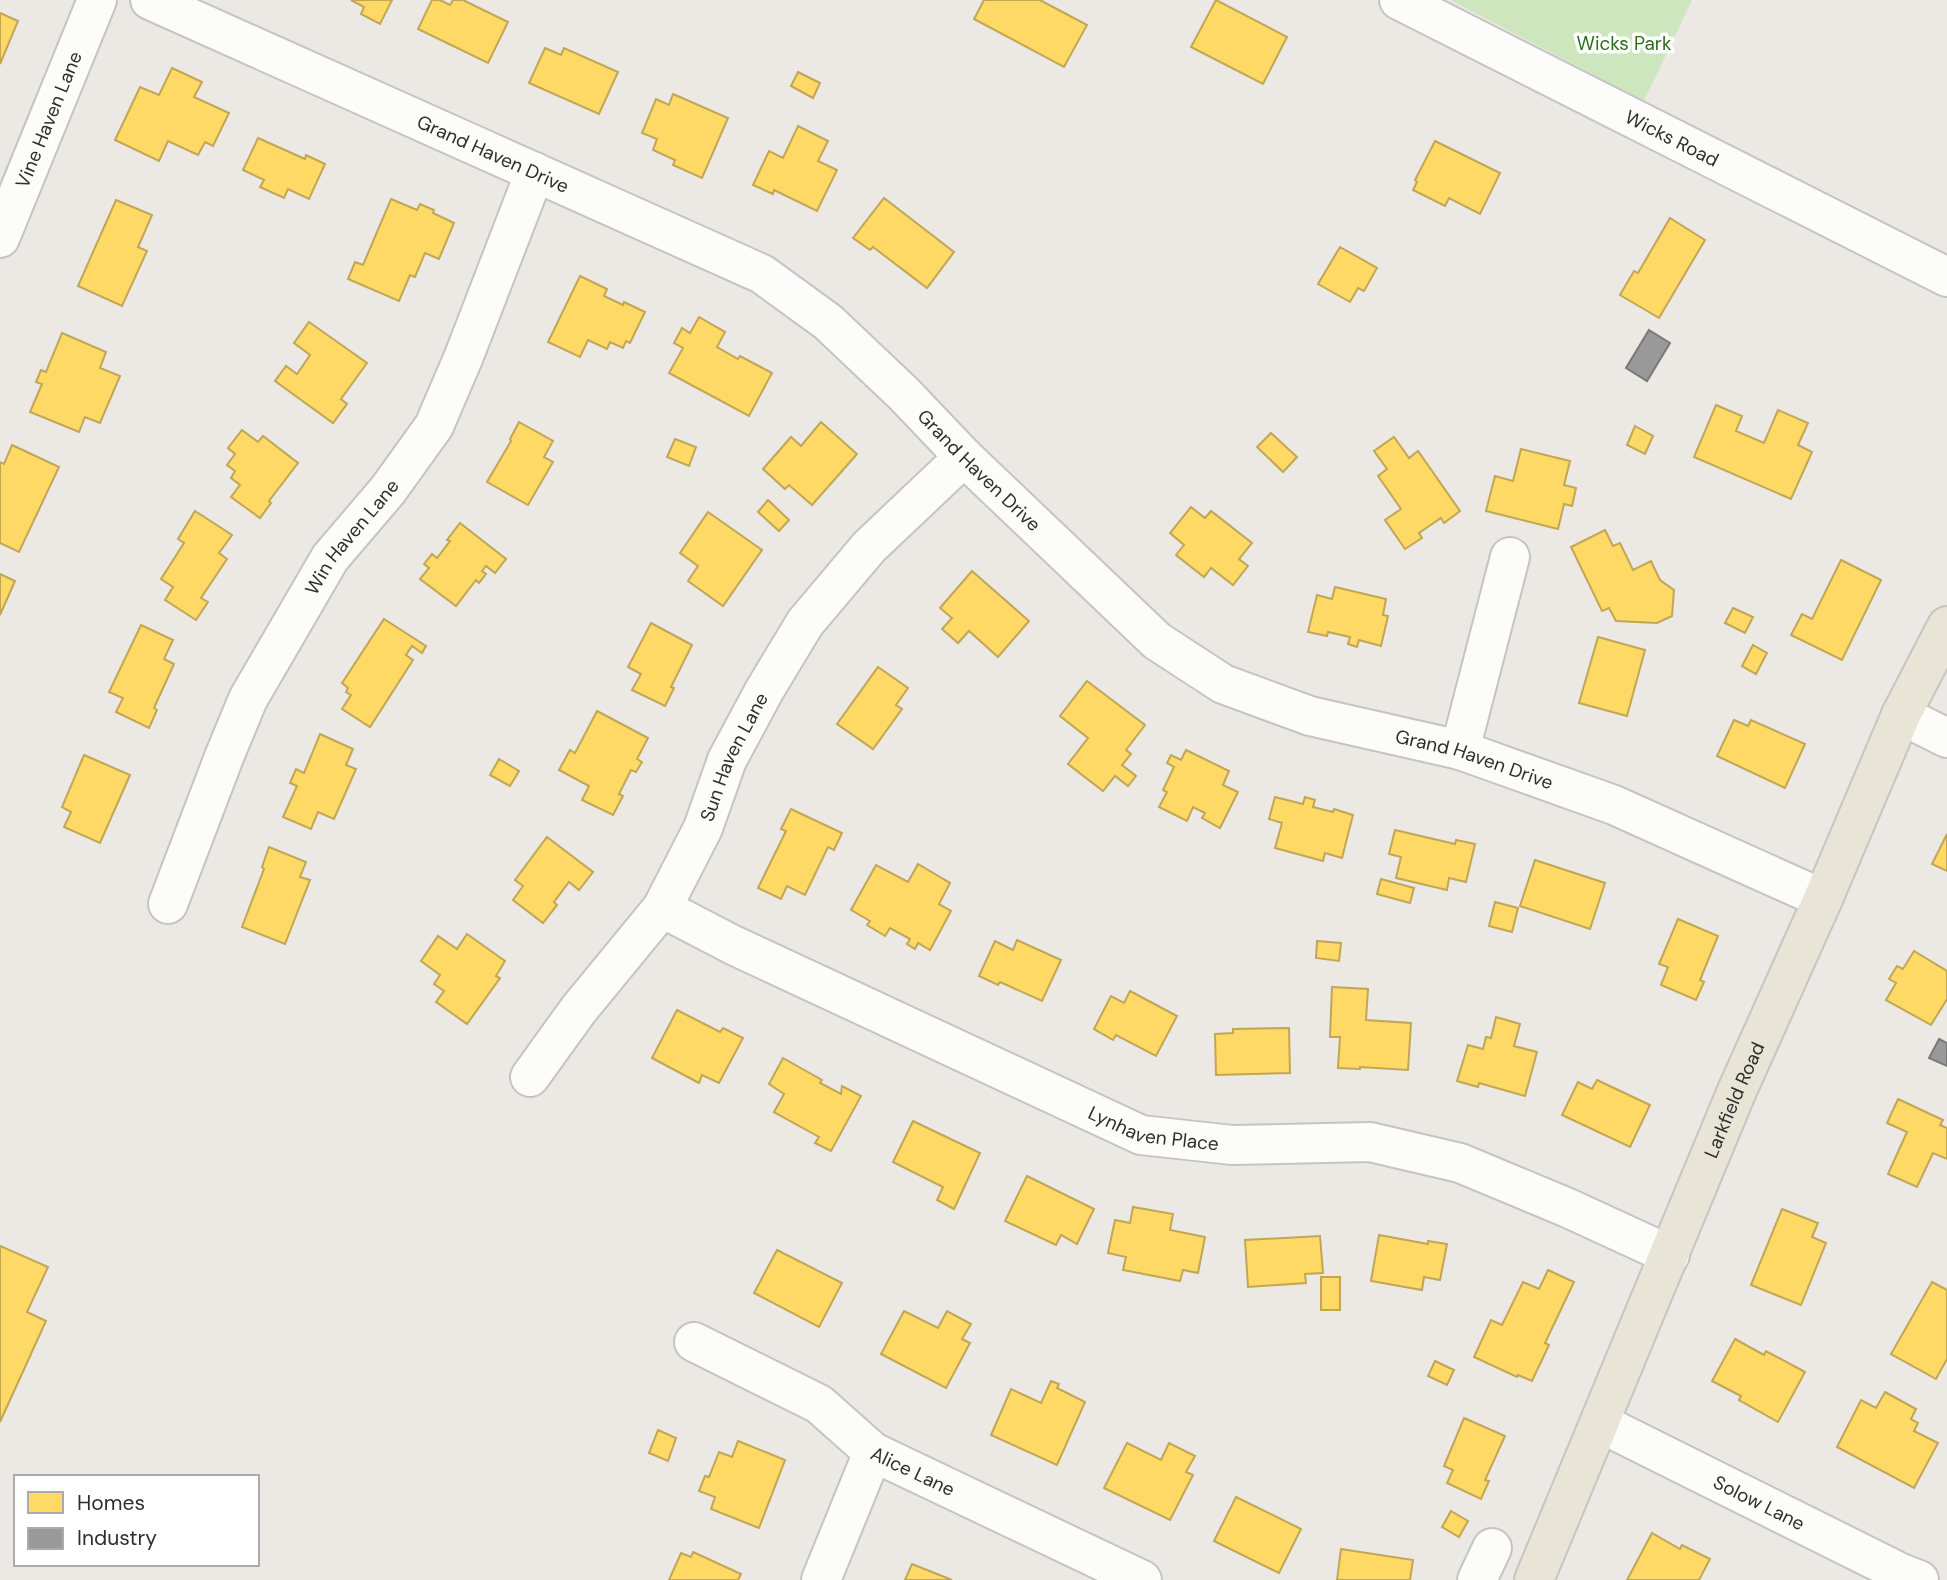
<svg xmlns="http://www.w3.org/2000/svg" width="1947" height="1580" font-family="'DM Sans',sans-serif">
<style>
.green{fill:#cee6be}
.homes{fill:#ffd966;stroke:#c0a655;stroke-width:2}
.industry{fill:#999;stroke:#797979;stroke-width:2}
.lines{fill:none;stroke-linecap:round;stroke-linejoin:round}
.minor-casing{stroke:#c5c4c5;stroke-width:42}
.major-casing{stroke:#c6c5c4;stroke-width:42}
.minor{stroke:#fcfcfb;stroke-width:38}
.major{stroke:#e8e4d6;stroke-width:38}
.labels{text-anchor:middle;stroke-width:7;stroke-linejoin:round;paint-order:stroke}
.park-label{font-size:19px;fill:#2c6e1b;stroke:#fff}
.street-label{font-size:19px;fill:#2e2e2e;stroke:#fff}
</style>
<rect width="100%" height="100%" fill="#ece8e4"/>
<polygon class="green" points="1450,0 1692,0 1644,101"/>
<g class="homes">
<polygon points="351,0 392,0 380,24 361,14 364,7"/>
<polygon points="432,0 440,0 450,5 453,0 463,0 508,22 488,63 418,29"/>
<polygon points="984,0 1040,0 1087,25 1064,67 974,19"/>
<polygon points="1216,0 1287,37 1263,84 1191,47"/>
<polygon points="0,13 18,21 0,64"/>
<polygon points="545,48 561,55 564,48 618,72 599,114 529,83"/>
<polygon points="172,68 202,82 194,97 229,113 213,146 205,142 198,155 168,141 159,161 115,140 140,87 159,95"/>
<polygon points="798,72 820,83 813,98 791,86"/>
<polygon points="673,94 728,118 702,178 673,165 675,160 653,150 657,139 642,133 656,99 669,105"/>
<polygon points="798,126 828,141 818,161 837,170 817,211 774,190 773,194 753,185 769,151 783,158"/>
<polygon points="258,138 305,159 306,155 325,164 309,199 288,189 284,198 260,187 264,180 243,170"/>
<polygon points="1435,141 1500,173 1480,214 1449,198 1445,206 1413,190 1417,182 1415,180"/>
<polygon points="884,198 954,252 927,288 873,247 870,250 853,238"/>
<polygon points="391,199 417,210 420,204 434,210 433,213 454,223 439,259 425,253 415,277 410,275 399,301 348,279 355,262 363,265"/>
<polygon points="116,200 152,215 138,247 147,251 122,306 78,286"/>
<polygon points="1670,218 1705,240 1659,318 1620,295 1634,271 1638,273"/>
<polygon points="1340,247 1377,268 1364,291 1358,288 1350,302 1318,284"/>
<polygon points="580,276 607,289 604,296 623,305 624,302 645,312 630,343 626,341 623,348 610,342 607,349 588,340 580,357 548,342"/>
<polygon points="699,317 725,332 717,347 738,359 740,356 772,373 749,416 669,373 683,348 674,343 682,328 690,333"/>
<polygon points="309,322 367,363 341,399 347,404 333,423 275,381 286,366 297,374 310,355 294,343"/>
<polygon points="62,333 106,352 100,368 120,376 100,423 85,417 79,432 30,412 42,384 36,382 41,370 46,372"/>
<polygon points="1716,405 1742,416 1736,431 1764,443 1778,410 1808,423 1798,445 1812,452 1791,499 1694,457"/>
<polygon points="519,422 553,441 544,457 553,462 528,505 487,482 511,441 510,439"/>
<polygon points="821,422 857,454 812,505 789,485 785,489 763,469 791,437 801,446"/>
<polygon points="1635,426 1653,436 1645,454 1627,445"/>
<polygon points="242,430 258,442 263,436 298,463 269,501 271,503 260,518 231,497 240,485 231,478 235,471 227,465 235,454 228,448"/>
<polygon points="1271,433 1297,457 1283,472 1257,447"/>
<polygon points="1394,437 1409,458 1418,451 1460,511 1444,523 1441,518 1419,533 1422,538 1405,549 1385,520 1401,509 1378,476 1387,469 1374,451"/>
<polygon points="675,439 696,447 689,466 667,457"/>
<polygon points="12,445 59,467 19,552 0,543 0,462 4,464"/>
<polygon points="1521,449 1570,461 1564,485 1576,488 1572,506 1564,504 1558,529 1486,511 1495,476 1513,481"/>
<polygon points="768,500 789,520 779,531 758,512"/>
<polygon points="1191,507 1205,518 1211,511 1252,543 1239,559 1248,566 1233,585 1211,568 1204,577 1176,555 1184,545 1170,533"/>
<polygon points="195,511 232,535 219,553 227,559 201,598 208,602 196,620 165,600 173,587 161,579 184,543 178,539"/>
<polygon points="708,512 762,550 723,606 688,581 698,566 680,553"/>
<polygon points="460,523 506,559 495,573 486,566 482,571 486,574 479,583 476,580 456,606 420,579 429,568 424,564 432,554 437,558 450,541 447,540"/>
<polygon points="1605,530 1613,546 1620,543 1633,570 1651,561 1660,580 1674,590 1672,616 1657,623 1616,621 1609,608 1602,611 1571,547"/>
<polygon points="1841,560 1881,580 1842,660 1791,635 1802,614 1812,619"/>
<polygon points="972,571 1029,621 998,657 969,631 958,643 942,629 952,618 940,608"/>
<polygon points="0,574 15,581 0,615"/>
<polygon points="1335,587 1386,599 1383,615 1388,616 1381,646 1359,640 1357,647 1348,644 1350,637 1328,632 1327,636 1308,632 1317,595 1332,599"/>
<polygon points="1733,608 1753,617 1745,633 1725,623"/>
<polygon points="384,619 426,646 422,653 412,646 406,655 413,660 370,727 342,709 351,695 346,692 348,688 342,683"/>
<polygon points="651,623 692,645 671,687 674,688 665,706 632,690 641,674 628,667"/>
<polygon points="141,625 173,640 164,659 174,664 154,708 157,710 149,728 116,712 123,698 109,692"/>
<polygon points="1598,637 1645,650 1627,716 1579,703"/>
<polygon points="1753,645 1767,653 1756,674 1742,666"/>
<polygon points="878,667 908,688 896,705 902,709 873,749 837,724"/>
<polygon points="1087,681 1145,725 1126,750 1131,754 1122,765 1136,776 1128,786 1115,776 1103,791 1068,764 1088,738 1060,716"/>
<polygon points="597,711 648,738 637,759 642,762 636,772 631,770 619,794 623,796 613,815 582,800 589,786 559,770 570,750 575,753"/>
<polygon points="1734,720 1748,726 1751,720 1805,744 1785,788 1717,756"/>
<polygon points="320,734 353,749 346,765 356,769 334,819 318,812 311,829 283,817 297,786 290,783 296,769 304,773"/>
<polygon points="1186,750 1229,771 1223,785 1238,792 1220,828 1202,818 1205,813 1193,807 1187,821 1159,807 1167,792 1163,790 1174,767 1167,763 1171,755 1181,760"/>
<polygon points="84,755 130,775 100,843 64,827 71,812 62,807"/>
<polygon points="499,759 519,771 510,786 490,775"/>
<polygon points="1275,797 1303,804 1305,797 1315,800 1313,807 1333,812 1334,809 1353,815 1342,858 1325,853 1323,861 1275,848 1282,823 1269,819"/>
<polygon points="791,809 842,833 834,850 828,847 805,895 787,886 781,899 758,888 786,831 781,829"/>
<polygon points="1395,830 1455,844 1456,840 1475,844 1466,882 1449,878 1447,890 1396,878 1401,857 1389,854"/>
<polygon points="1947,834 1947,871 1932,864"/>
<polygon points="547,837 593,872 579,890 569,882 554,902 557,905 543,923 513,900 523,886 515,880"/>
<polygon points="269,847 306,862 300,877 310,880 285,944 242,927 264,869 262,867"/>
<polygon points="1535,860 1605,883 1590,929 1520,906"/>
<polygon points="918,864 950,883 939,904 951,911 930,950 918,943 915,949 907,944 910,939 890,928 885,936 867,925 870,921 851,910 876,865 908,882"/>
<polygon points="1381,879 1414,888 1410,903 1377,894"/>
<polygon points="1495,902 1518,908 1512,932 1489,926"/>
<polygon points="1678,919 1718,936 1700,980 1704,982 1696,1000 1661,985 1668,967 1659,964"/>
<polygon points="467,934 505,961 496,976 500,978 467,1024 436,1002 444,991 434,984 440,975 421,961 438,936 457,949"/>
<polygon points="1017,940 1061,960 1042,1001 1000,982 998,985 979,976 995,941 1013,950"/>
<polygon points="1317,941 1341,943 1339,961 1316,958"/>
<polygon points="1914,951 1947,971 1947,999 1931,1025 1886,1000 1896,983 1889,979 1897,966 1903,969"/>
<polygon points="1332,987 1368,989 1366,1020 1411,1023 1408,1070 1360,1067 1360,1069 1338,1068 1340,1037 1330,1037"/>
<polygon points="1130,991 1177,1016 1156,1056 1116,1035 1113,1040 1094,1029 1111,996 1124,1003"/>
<polygon points="677,1010 720,1032 723,1028 743,1038 719,1083 702,1075 699,1083 652,1058"/>
<polygon points="1496,1017 1520,1024 1514,1046 1537,1052 1525,1096 1479,1083 1478,1087 1457,1081 1468,1045 1483,1049 1486,1037 1491,1038"/>
<polygon points="1289,1028 1290,1073 1216,1075 1215,1034 1233,1033 1233,1029"/>
<polygon points="783,1058 822,1080 820,1083 841,1094 842,1086 861,1096 831,1151 815,1143 819,1137 774,1112 784,1094 769,1084"/>
<polygon points="1597,1080 1650,1105 1630,1147 1562,1115 1578,1082 1592,1089"/>
<polygon points="1898,1099 1943,1120 1940,1125 1947,1128 1947,1159 1933,1153 1917,1187 1888,1174 1907,1132 1887,1123"/>
<polygon points="913,1121 980,1153 954,1209 937,1200 943,1187 893,1162"/>
<polygon points="1027,1176 1094,1209 1077,1244 1061,1235 1056,1245 1005,1221"/>
<polygon points="1133,1207 1173,1214 1170,1230 1205,1237 1198,1273 1183,1270 1180,1281 1123,1270 1126,1257 1108,1253 1115,1220 1130,1223"/>
<polygon points="1782,1209 1818,1223 1812,1237 1826,1243 1801,1305 1751,1285"/>
<polygon points="1379,1235 1428,1244 1428,1241 1447,1244 1440,1280 1424,1277 1422,1290 1371,1281"/>
<polygon points="1320,1236 1323,1273 1305,1274 1306,1283 1248,1287 1245,1240"/>
<polygon points="0,1246 48,1267 27,1312 46,1321 0,1422"/>
<polygon points="777,1250 842,1283 819,1327 754,1293"/>
<polygon points="1548,1270 1574,1282 1545,1343 1549,1345 1532,1381 1518,1375 1517,1377 1474,1357 1491,1320 1502,1325 1523,1282 1539,1289"/>
<rect x="1321" y="1277" width="19" height="33"/>
<polygon points="1932,1282 1947,1290 1947,1359 1936,1379 1891,1354"/>
<polygon points="904,1311 938,1328 947,1311 971,1324 962,1339 970,1343 946,1388 881,1354"/>
<polygon points="1735,1339 1764,1355 1766,1351 1805,1372 1778,1422 1739,1400 1741,1396 1712,1381"/>
<polygon points="1435,1361 1454,1370 1447,1385 1428,1376"/>
<polygon points="1051,1381 1059,1384 1057,1388 1085,1402 1057,1465 991,1435 1011,1389 1041,1403"/>
<polygon points="1885,1392 1916,1409 1911,1419 1918,1423 1914,1431 1938,1443 1914,1488 1837,1447 1861,1400 1876,1408"/>
<polygon points="1464,1418 1505,1436 1485,1480 1489,1481 1481,1499 1447,1483 1453,1470 1444,1466"/>
<polygon points="658,1430 676,1438 668,1461 649,1453"/>
<polygon points="738,1441 785,1460 759,1528 711,1509 715,1497 699,1491 705,1476 709,1477 719,1452 732,1457"/>
<polygon points="1127,1443 1161,1460 1169,1443 1195,1456 1186,1472 1193,1475 1170,1520 1104,1488"/>
<polygon points="1236,1497 1301,1529 1279,1573 1214,1541"/>
<polygon points="1451,1511 1468,1521 1459,1537 1442,1527"/>
<polygon points="1652,1533 1680,1549 1682,1545 1710,1559 1699,1580 1627,1580"/>
<polygon points="1341,1549 1413,1560 1410,1580 1337,1580"/>
<polygon points="693,1552 741,1574 738,1580 669,1580 681,1553 691,1557"/>
<polygon points="912,1564 952,1580 905,1580"/>
</g>
<g class="industry">
<polygon points="1649,330 1670,343 1647,381 1626,368"/>
<polygon points="1939,1039 1947,1043 1947,1066 1929,1058"/>
</g>
<g class="lines">
<g class="minor-casing">
<g id="minor">
<path id="s1" d="M150,0l612,274 66,48 76,72 60,63 193,184 66,43 87,32 150,34 154,55 209,94"/>
<path id="s2" d="M1399,0l548,277"/>
<path id="s3" d="M0,238l97,-238"/>
<polyline points="1901,715 1947,738"/>
<polyline points="1460,750 1510,557"/>
<path id="s4" d="M168,904l56,-147 24,-58 82,-141 58,-68 46,-64 30,-70 71,-184"/>
<path id="s5" d="M662,908l71,37 408,190 91,10 138,-3 90,21 108,45 102,47"/>
<path id="s6" d="M530,1077l49,-68 83,-101 41,-80 24,-68 37,-69 41,-68 64,-76 95,-90"/>
<path id="s7" d="M694,1342l125,62 54,48 269,128"/>
<path id="s8" d="M1600,1423l301,150 18,7"/>
<polyline points="821,1580 873,1452"/>
<polyline points="1477,1580 1492,1548"/>
</g>
</g>
<g class="major-casing">
<g id="major">
<path id="s9" d="M1534,1580l202,-487 87,-194 78,-184 46,-89"/>
</g>
</g>
<use href="#minor" class="minor"/>
<use href="#major" class="major"/>
</g>
<g class="labels">
<g class="park-label">
<text x="1624" y="50">Wicks Park</text>
</g>
<g class="street-label">
<text dy="7" stroke="none"><textPath href="#s3" startOffset="128">Vine Haven Lane</textPath></text>
<text dy="7" stroke="none"><textPath href="#s2" startOffset="306">Wicks Road</textPath></text>
<text dy="7" stroke="none"><textPath href="#s1" startOffset="376">Grand Haven Drive</textPath></text>
<text dy="7" stroke="none"><textPath href="#s1" startOffset="964">Grand Haven Drive</textPath></text>
<text dy="7" stroke="none"><textPath href="#s4" startOffset="413">Win Haven Lane</textPath></text>
<text dy="7" stroke="none"><textPath href="#s6" startOffset="382">Sun Haven Lane</textPath></text>
<text dy="7" stroke="none"><textPath href="#s1" startOffset="1552">Grand Haven Drive</textPath></text>
<text dy="7" stroke="none"><textPath href="#s9" startOffset="520">Larkfield Road</textPath></text>
<text dy="7" stroke="none"><textPath href="#s5" startOffset="541">Lynhaven Place</textPath></text>
<text dy="7" stroke="none"><textPath href="#s7" startOffset="256">Alice Lane</textPath></text>
<text dy="7" stroke="none"><textPath href="#s8" startOffset="178">Solow Lane</textPath></text>
</g>
</g>
<rect x="14" y="1475" width="245" height="91" fill="#ffffff" stroke="#ababab" stroke-width="2"/>
<rect x="28" y="1492" width="35" height="21" fill="#ffd966" stroke="#ababab" stroke-width="2"/>
<text x="77" y="1510" font-size="21" fill="#2e2e2e">Homes</text>
<rect x="28" y="1528" width="35" height="21" fill="#999999" stroke="#ababab" stroke-width="2"/>
<text x="77" y="1545" font-size="21" fill="#2e2e2e">Industry</text>
</svg>
